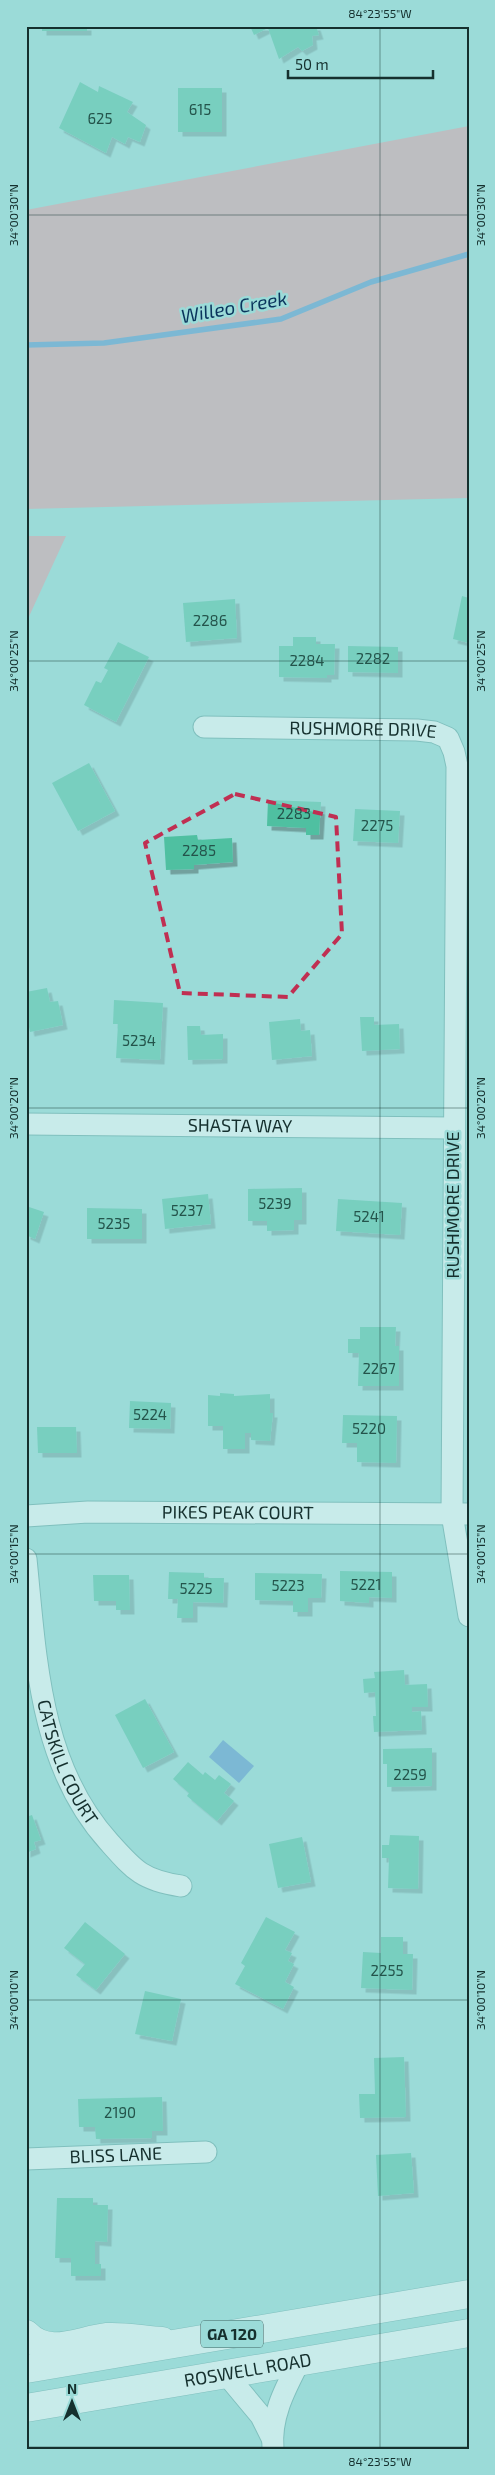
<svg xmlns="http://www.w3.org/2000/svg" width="495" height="2475" font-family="'Exo 2',sans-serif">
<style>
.green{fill:#e69ca4}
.water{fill:#578fce}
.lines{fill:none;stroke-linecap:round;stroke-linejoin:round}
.stream{stroke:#578fce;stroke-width:5.5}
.building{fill:#50c0a1;filter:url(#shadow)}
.street-casing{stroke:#60a09d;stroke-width:23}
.secondary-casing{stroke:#60a09d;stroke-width:29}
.highway-casing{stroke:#60a09d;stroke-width:29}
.street{stroke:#fff;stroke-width:21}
.secondary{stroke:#fff;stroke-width:28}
.highway{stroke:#fff;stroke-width:28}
.marked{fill:none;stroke:#c02f52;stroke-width:4;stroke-dasharray:10 6;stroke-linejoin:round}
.ticks{fill:none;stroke:#15302e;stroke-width:1;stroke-opacity:0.45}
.labels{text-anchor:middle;stroke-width:5;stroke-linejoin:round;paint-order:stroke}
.number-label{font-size:15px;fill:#24544b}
.shield{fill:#9bdbd8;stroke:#3d6361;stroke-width:1}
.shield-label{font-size:16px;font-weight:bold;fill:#15302e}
.street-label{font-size:18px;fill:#15302e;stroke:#9bdbd8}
.water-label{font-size:19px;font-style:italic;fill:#0a345c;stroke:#9bdbd8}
.neatline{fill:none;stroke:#15302e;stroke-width:2}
.ticks-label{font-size:12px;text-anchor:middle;fill:#15302e}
</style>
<defs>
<filter id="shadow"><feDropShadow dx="4.5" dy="4.5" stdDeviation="0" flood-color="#0004"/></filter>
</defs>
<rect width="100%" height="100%" fill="#9bdbd8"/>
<g class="green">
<polygon points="469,126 469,498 26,509 26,210"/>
<polygon points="26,536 66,536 26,623"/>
</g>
<polygon class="water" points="223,1740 254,1766 239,1783 209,1757"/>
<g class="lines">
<polyline class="stream" points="26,345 104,343 281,319 371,282 469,254"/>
</g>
<g class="building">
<rect x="42" y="26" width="45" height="5"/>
<polygon points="250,26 316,26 319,35 312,36 313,45 302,51 298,47 279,59 268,28 254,35"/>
<polygon points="80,82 98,92 99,86 133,102 127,112 146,125 140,142 128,137 125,144 112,137 106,153 59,128"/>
<rect x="178" y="88" width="44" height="44"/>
<polygon points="462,596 469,598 469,643 453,639"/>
<polygon points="235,599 237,638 186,642 183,603"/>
<polygon points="293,637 316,637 316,644 335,644 334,675 327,675 327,678 279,677 279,646 293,646"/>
<polygon points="118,642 149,657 116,722 84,705 96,681 101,683 108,670 104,668"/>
<polygon points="348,646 398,647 398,673 348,672"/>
<polygon points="89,763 115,811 78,831 52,783"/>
<polygon points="268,800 321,802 319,835 306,835 306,828 267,826"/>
<polygon points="355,809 400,811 398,843 353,841"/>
<polygon points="197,835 198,840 232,838 233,862 194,865 194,869 166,870 164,837"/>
<polygon points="47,988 50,1002 58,1001 63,1025 30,1032 28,1022 26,1022 26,992"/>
<polygon points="114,1000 163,1003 160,1060 116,1058 118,1024 113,1024"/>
<polygon points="360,1017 374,1017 374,1025 399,1024 400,1049 362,1051"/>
<polygon points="300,1019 301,1031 310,1030 312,1056 272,1060 269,1022"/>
<polygon points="187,1026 200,1026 201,1035 223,1034 223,1059 188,1060"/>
<polygon points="302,1188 302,1220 294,1220 294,1230 267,1231 267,1221 248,1221 248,1189"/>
<polygon points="208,1194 211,1224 165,1229 162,1199"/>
<polygon points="338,1199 402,1203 400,1235 336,1231"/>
<polygon points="26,1206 44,1212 35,1239 26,1235"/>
<polygon points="87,1208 142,1209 142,1239 87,1239"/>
<polygon points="360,1327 396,1327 395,1346 399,1346 399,1386 358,1386 359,1353 348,1353 348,1339 360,1339"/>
<polygon points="220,1393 234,1394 234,1396 270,1394 270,1413 273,1413 270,1441 251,1440 251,1433 245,1433 245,1449 223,1449 223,1426 208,1426 208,1395 220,1396"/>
<polygon points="130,1401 171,1403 170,1429 129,1428"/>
<polygon points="343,1415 397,1416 396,1463 357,1462 357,1443 342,1443"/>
<polygon points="37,1427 76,1427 77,1453 38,1453"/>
<polygon points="340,1571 392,1572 392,1598 369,1597 369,1603 340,1601"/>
<polygon points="169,1572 204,1573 204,1578 224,1578 223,1603 193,1602 193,1618 177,1618 178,1599 168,1599"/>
<polygon points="255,1573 322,1574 321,1598 308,1598 308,1612 293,1612 293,1601 255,1600"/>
<polygon points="93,1575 129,1575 130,1610 116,1610 116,1601 94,1601"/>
<polygon points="404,1670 405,1685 427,1684 428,1707 412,1707 412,1712 421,1711 422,1730 374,1732 373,1716 376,1716 375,1692 364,1693 363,1679 375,1678 374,1672"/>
<polygon points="145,1699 174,1752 143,1768 115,1715"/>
<polygon points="432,1748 432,1786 387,1787 387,1764 383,1764 383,1749"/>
<polygon points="188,1762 203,1775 205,1772 215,1780 219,1775 231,1784 224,1793 234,1801 217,1821 187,1796 189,1793 173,1779"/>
<polygon points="32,1815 41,1840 34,1842 36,1849 26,1853 26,1817"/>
<polygon points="390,1835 419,1836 418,1889 388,1888 389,1858 382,1858 382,1845 389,1845"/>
<polygon points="302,1837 311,1882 278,1888 269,1844"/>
<polygon points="266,1917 295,1932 285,1950 292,1953 288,1961 294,1964 285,1982 294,1987 283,2009 235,1984 245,1966 241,1963"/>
<polygon points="85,1922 125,1954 96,1990 76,1975 85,1964 64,1948"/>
<polygon points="381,1937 403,1937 403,1954 413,1954 412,1990 361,1988 363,1952 381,1953"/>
<polygon points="145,1991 181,1999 172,2041 135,2034"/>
<polygon points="404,2057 406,2117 360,2118 359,2094 375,2094 374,2058"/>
<polygon points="162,2097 163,2131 152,2131 152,2138 96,2139 95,2127 79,2127 78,2099"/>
<polygon points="411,2153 414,2193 378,2196 376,2155"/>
<polygon points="57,2198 93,2198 93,2205 108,2205 107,2242 95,2241 95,2264 101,2264 101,2276 71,2276 71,2258 55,2258"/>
</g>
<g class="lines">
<g class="street-casing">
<g id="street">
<path id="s1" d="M204,727l213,3 17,2 14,6 6,14 3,14 -5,748 17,102"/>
<path id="s2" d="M26,1124l427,4"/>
<path id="s3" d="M26,1516l62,-4 381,2"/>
<path id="s4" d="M26,1559c10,98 13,206 83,283 25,28 33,38 72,44"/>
<path id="s5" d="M26,2159l180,-7"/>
<polyline points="226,2374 261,2416 272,2438"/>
<path d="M273,2449c-3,-32 12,-60 26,-87"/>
</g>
</g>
<g class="secondary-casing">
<path id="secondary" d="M26,2334c23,24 53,6 81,3 18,-1 38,3 55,4"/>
</g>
<g class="highway-casing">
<g id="highway">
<polyline points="26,2369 469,2294"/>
<path id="s6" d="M26,2408l443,-75"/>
</g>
</g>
<use href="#street" class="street"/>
<use href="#secondary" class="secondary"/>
<use href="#highway" class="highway"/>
</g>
<path d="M0 0H495V2475H0ZM235,794l101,23 6,117 -54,63 -108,-4 -35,-150z" fill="#9bdbd8" fill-opacity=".55" fill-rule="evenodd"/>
<path class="marked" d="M235,794l101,23 6,117 -54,63 -108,-4 -35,-150z"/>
<path class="ticks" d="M380,26v2423M26,215h443M26,661h443M26,1108h443M26,1554h443M26,2000h443M26,2447h443"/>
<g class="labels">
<g class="number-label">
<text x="200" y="115">615</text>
<text x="100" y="124">625</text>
<text x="210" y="626">2286</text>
<text x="373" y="664">2282</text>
<text x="307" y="666">2284</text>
<text x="294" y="819">2283</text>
<text x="377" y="831">2275</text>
<text x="199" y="856">2285</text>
<text x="139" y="1046">5234</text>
<text x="275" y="1209">5239</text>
<text x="187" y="1216">5237</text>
<text x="369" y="1222">5241</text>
<text x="114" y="1229">5235</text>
<text x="379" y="1374">2267</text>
<text x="150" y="1420">5224</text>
<text x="369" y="1434">5220</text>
<text x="366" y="1590">5221</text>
<text x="288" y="1591">5223</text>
<text x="196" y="1594">5225</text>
<text x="410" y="1780">2259</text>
<text x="387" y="1976">2255</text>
<text x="120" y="2118">2190</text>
</g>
<rect class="shield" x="201" y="2320.5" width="62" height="27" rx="4"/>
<g class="shield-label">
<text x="232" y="2340">GA 120</text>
</g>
<g class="street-label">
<text dy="6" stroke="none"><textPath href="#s1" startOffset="159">RUSHMORE DRIVE</textPath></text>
<text dy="6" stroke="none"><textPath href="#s2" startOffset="214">SHASTA WAY</textPath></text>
<text transform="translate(453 1205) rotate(-90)" y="6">RUSHMORE DRIVE</text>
<text dy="6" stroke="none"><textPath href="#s3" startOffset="212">PIKES PEAK COURT</textPath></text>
<text dy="6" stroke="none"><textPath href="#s4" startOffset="209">CATSKILL COURT</textPath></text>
<text dy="6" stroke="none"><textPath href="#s5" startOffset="90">BLISS LANE</textPath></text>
<text dy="6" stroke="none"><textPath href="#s6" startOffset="225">ROSWELL ROAD</textPath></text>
</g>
<g class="water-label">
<text transform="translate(234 307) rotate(-10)" y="7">Willeo Creek</text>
</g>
</g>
<rect width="495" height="2475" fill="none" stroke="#9bdbd8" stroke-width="55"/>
<g transform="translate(72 2402)" stroke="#9bdbd8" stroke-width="4" paint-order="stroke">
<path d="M0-4L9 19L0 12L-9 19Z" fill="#15302e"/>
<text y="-8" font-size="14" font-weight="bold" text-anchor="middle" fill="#15302e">N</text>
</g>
<path d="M288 70v8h145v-8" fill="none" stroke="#15302e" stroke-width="2.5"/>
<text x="295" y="70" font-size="15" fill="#15302e" stroke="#9bdbd8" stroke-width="4" paint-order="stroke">50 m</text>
<rect x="28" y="28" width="440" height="2420" class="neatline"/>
<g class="ticks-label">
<text x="380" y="18">84°23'55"W</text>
<text transform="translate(14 215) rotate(-90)" y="4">34°00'30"N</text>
<text transform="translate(481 215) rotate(-90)" y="4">34°00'30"N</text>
<text transform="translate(14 661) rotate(-90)" y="4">34°00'25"N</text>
<text transform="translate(481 661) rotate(-90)" y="4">34°00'25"N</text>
<text transform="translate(14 1108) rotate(-90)" y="4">34°00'20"N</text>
<text transform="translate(481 1108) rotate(-90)" y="4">34°00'20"N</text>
<text transform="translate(14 1554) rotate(-90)" y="4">34°00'15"N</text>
<text transform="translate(481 1554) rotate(-90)" y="4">34°00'15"N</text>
<text transform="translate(14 2000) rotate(-90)" y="4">34°00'10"N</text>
<text transform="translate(481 2000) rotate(-90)" y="4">34°00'10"N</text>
<text x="380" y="2466">84°23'55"W</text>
</g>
</svg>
